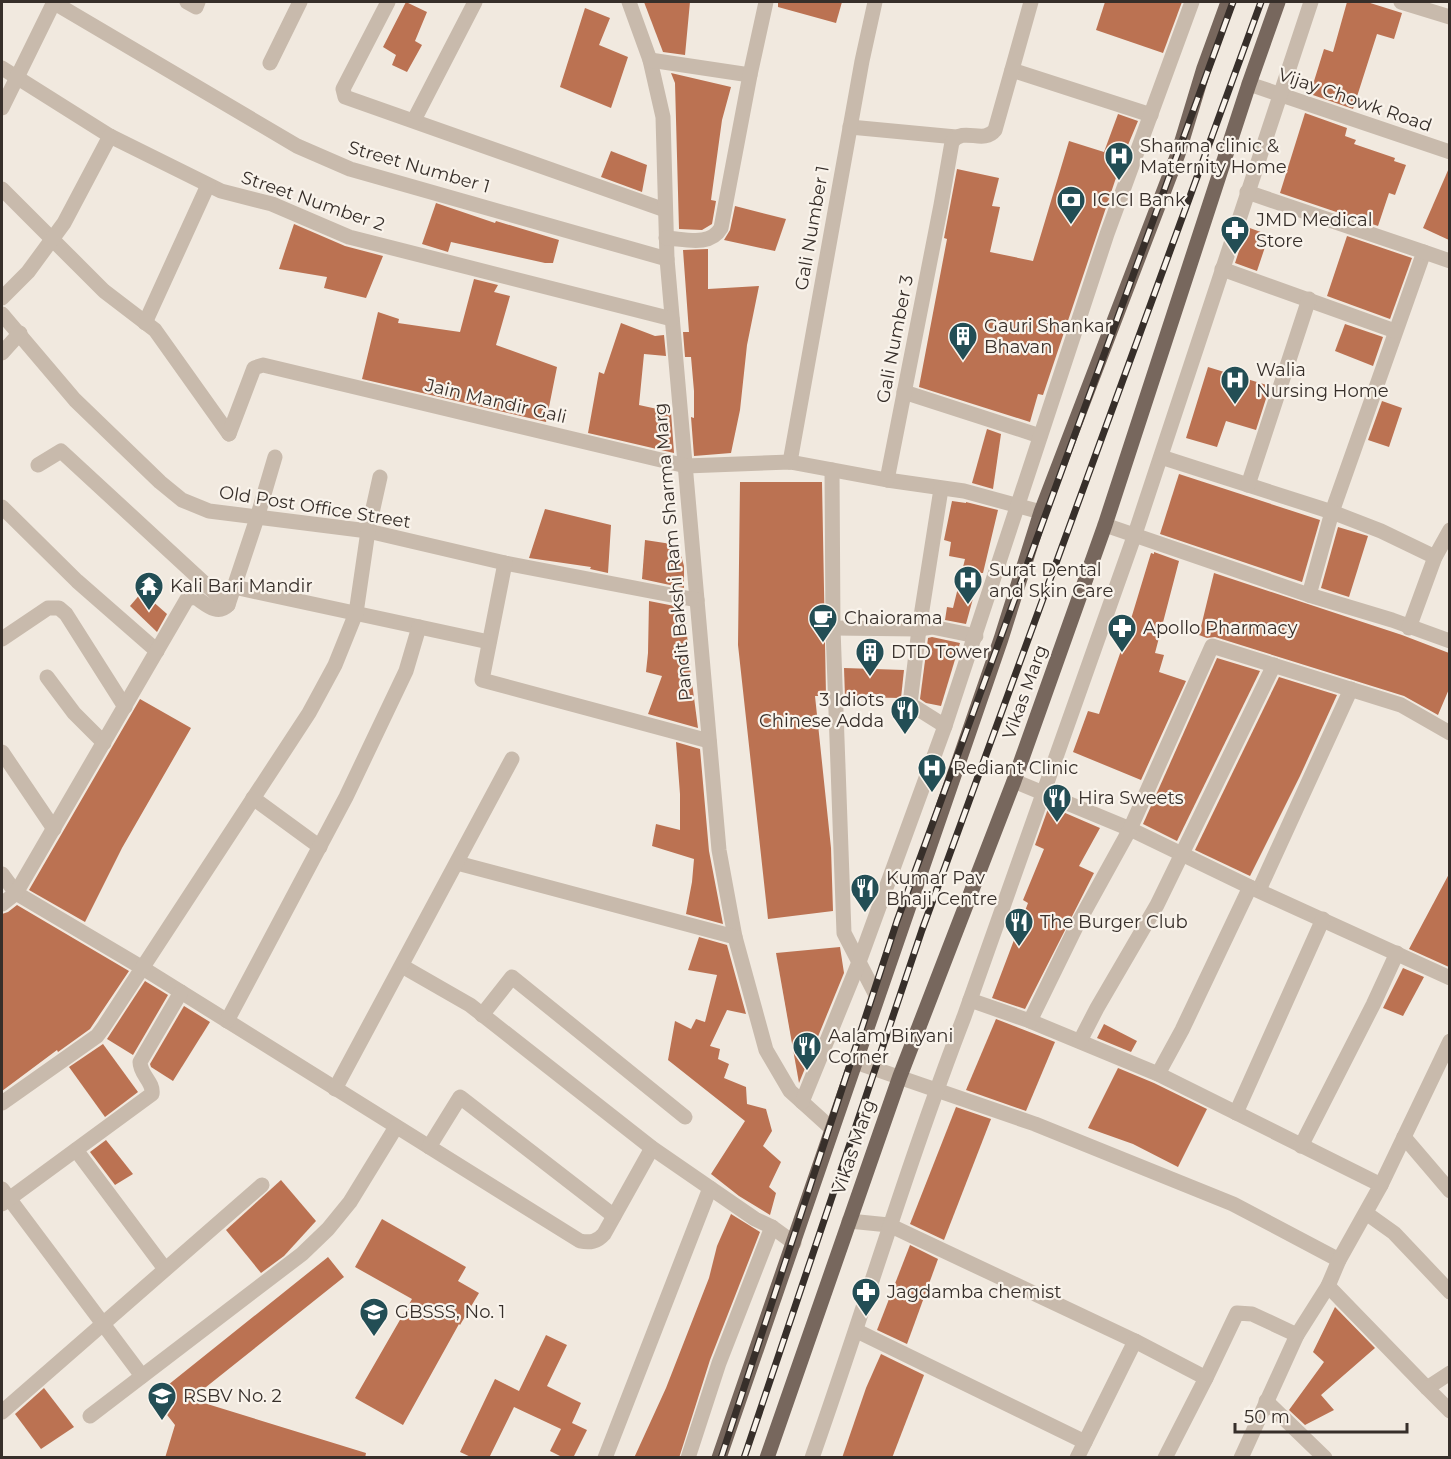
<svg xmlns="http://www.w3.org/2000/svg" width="1451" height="1459" font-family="Montserrat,sans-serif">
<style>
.building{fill:#bb7252}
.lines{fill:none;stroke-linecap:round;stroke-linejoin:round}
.minor{stroke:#c8baac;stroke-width:15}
.major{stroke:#77675d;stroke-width:15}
.rail-casing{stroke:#372f2a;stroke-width:7}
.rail{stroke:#f9f3eb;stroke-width:4.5;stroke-dasharray:14;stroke-linecap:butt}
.labels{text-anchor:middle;stroke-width:4.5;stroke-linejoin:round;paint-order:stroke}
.street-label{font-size:18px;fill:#372f2a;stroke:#f9f3eb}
.poi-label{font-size:18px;fill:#372f2a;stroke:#f9f3eb;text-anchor:start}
</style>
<rect width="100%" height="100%" fill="#f1e9df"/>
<g class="building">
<polygon points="406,2 427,12 415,41 422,45 407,72 392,65 396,55 383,47"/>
<polygon points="644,2 690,2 685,55 663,52"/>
<polygon points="778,2 842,2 836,23 778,7"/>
<polygon points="1105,2 1182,2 1163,53 1096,30"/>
<polygon points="1347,2 1367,2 1402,13 1394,39 1377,34 1353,109 1310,94 1324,49 1333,52"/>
<polygon points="585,8 610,18 599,45 628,57 611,108 560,87"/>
<polygon points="671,73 731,87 722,120 711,200 716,201 712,224 702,230 679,229 675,83"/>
<polygon points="1305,113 1347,128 1345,136 1356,140 1354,144 1395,158 1394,161 1406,165 1395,195 1389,193 1378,226 1280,193"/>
<polygon points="1118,114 1138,121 1123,157 1043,395 1038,394 1030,422 919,387 947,239 944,238 957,169 999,178 992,206 1000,207 990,252 1033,261 1069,141 1104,152"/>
<polygon points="611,151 647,165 642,192 601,177"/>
<polygon points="1449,168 1449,240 1423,228"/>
<polygon points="436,203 495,223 496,221 559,240 553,263 545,263 451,242 448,252 422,244"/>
<polygon points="735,206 786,219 775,251 724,240 730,230"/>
<polygon points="294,224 345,246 383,256 366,298 324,288 327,277 279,269"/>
<polygon points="1247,227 1269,235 1257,271 1235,263"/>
<polygon points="1347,236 1412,258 1390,319 1327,296"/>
<polygon points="708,249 708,289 759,286 747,345 740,410 731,453 694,456 691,417 694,418 694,391 691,357 685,357 683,332 689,332 683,250"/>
<polygon points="474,279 498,285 494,292 510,296 496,345 557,367 546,422 362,379 378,312 399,319 398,323 460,332"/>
<polygon points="621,323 655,336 664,335 666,356 644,354 639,405 671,412 674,453 588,433 599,372 604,374"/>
<polygon points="1345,324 1383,337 1373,366 1335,351"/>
<polygon points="1208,367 1270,386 1256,430 1226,421 1217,447 1186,438"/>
<polygon points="1382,401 1402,408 1389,447 1368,440"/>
<polygon points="987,429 1001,434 993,489 972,483"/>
<polygon points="1179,474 1320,520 1302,582 1160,534"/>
<polygon points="740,482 822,482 826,696 815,696 831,848 833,911 768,919 738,645"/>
<polygon points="952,501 966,503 966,502 998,510 983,573 980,573 966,624 945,620 947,607 953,608 965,559 949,556 951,542 944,540"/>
<polygon points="545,509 611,525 608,573 590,569 591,567 529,558"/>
<polygon points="1338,527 1368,536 1349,597 1321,588"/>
<polygon points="645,540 678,545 684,566 684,588 642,579"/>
<polygon points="1154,552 1179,561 1155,653 1164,655 1159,672 1186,681 1141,780 1073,752 1088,711 1099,714 1124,642 1151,553 1154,554"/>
<polygon points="1214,573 1402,635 1449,653 1449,689 1438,715 1404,696 1215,637 1207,638 1199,635"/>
<polygon points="142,592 167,614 157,632 130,606"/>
<polygon points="649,601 685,608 689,660 698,728 648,714 662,676 646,672 648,653"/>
<polygon points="932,637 960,643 941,706 926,703 920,699 928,638"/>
<polygon points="1217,658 1260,671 1177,841 1143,824"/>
<polygon points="844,668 904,670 901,698 845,697"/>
<polygon points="1279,677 1337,695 1300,776 1250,876 1195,850"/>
<polygon points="140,699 191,728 122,848 85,922 29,890"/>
<polygon points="676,742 700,749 709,851 723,924 686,914 692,882 694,859 652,846 656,824 680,830 680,794"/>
<polygon points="1049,806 1100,828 1079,866 1094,873 1025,1009 992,998 1028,903 1023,900 1044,849 1035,845"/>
<polygon points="1449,874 1449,967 1409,949"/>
<polygon points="17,905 129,971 90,1029 58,1052 57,1050 2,1091 2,914 8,912"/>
<polygon points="699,937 727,945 746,1014 727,1010 710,1046 720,1049 718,1059 729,1064 724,1078 746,1087 747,1104 766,1109 772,1131 763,1146 781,1162 769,1187 776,1193 770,1215 739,1196 711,1174 745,1121 668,1060 675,1021 691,1029 696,1019 705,1022 717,975 688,970"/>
<polygon points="840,947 844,973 799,1083 776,953"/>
<polygon points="1403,968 1424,977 1403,1016 1383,1008"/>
<polygon points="145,981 168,995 133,1055 107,1039"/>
<polygon points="184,1006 210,1022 173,1081 151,1067 150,1064"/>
<polygon points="996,1019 1055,1042 1026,1111 966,1090"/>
<polygon points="1104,1024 1137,1041 1131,1052 1097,1038"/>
<polygon points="103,1044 138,1092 105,1117 69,1067"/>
<polygon points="1118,1068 1154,1083 1207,1109 1178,1167 1133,1144 1088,1128"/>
<polygon points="956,1107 991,1119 944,1240 910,1224"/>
<polygon points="106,1140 133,1174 115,1185 90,1152"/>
<polygon points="281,1180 316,1221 284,1256 261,1273 226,1230"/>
<polygon points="731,1214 760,1232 710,1360 679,1458 634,1458 666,1388 709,1278 717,1246"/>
<polygon points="382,1219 466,1267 458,1281 479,1293 460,1325 459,1324 403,1425 355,1398 412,1299 355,1267"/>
<polygon points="910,1245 938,1259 907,1344 877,1330"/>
<polygon points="328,1257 344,1277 191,1399 366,1453 365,1458 165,1458 175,1425 153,1397"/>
<polygon points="1335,1307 1375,1348 1321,1395 1334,1410 1305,1425 1289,1410 1324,1362 1313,1352"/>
<polygon points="546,1335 567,1345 547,1386 581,1403 572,1423 587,1430 573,1458 564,1458 550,1451 561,1429 514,1407 489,1458 473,1458 460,1452 495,1379 519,1391"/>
<polygon points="881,1354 924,1375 892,1458 842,1458 866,1388"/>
<polygon points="44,1388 74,1427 41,1449 15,1414"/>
</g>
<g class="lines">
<g class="minor">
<polyline points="53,2 297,146 350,169 667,259"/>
<polyline points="187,2 196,7 198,2"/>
<polyline points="388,2 343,89 345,97 665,210"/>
<polyline points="629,2 650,60 663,117 667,259 719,850 735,937 766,1050 790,1091 832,1129"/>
<polyline points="1401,2 1450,17"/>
<polyline points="650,60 750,75"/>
<polyline points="270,63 300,2"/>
<polyline points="2,68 110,136 221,191 272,204 349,237 672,319"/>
<polyline points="1012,70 1151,115"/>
<polyline points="1249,84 1450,152"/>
<polyline points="2,108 54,2"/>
<polyline points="414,120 475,2"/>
<polyline points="850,127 956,137"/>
<polyline points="2,189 104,291 155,330 229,434"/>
<polyline points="1247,192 1424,252 1332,512 1309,595"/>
<path d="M666,238c19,1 44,9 55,-10l29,-153 16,-73"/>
<polyline points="1424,252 1450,261"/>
<polyline points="1222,269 1395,331"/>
<polyline points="2,298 28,272 64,223 110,136"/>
<polyline points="2,314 75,400 160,482 182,500 209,511 368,531 505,563 697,600"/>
<polyline points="145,323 208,185"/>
<polyline points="2,353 20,333"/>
<polyline points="904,392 1040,436"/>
<polyline points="229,434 254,368 263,365 686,466 790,462 887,480 964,491 1041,512"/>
<polyline points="1161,457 1332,512 1381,531 1435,557"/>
<polyline points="790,462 862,61 875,2"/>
<polyline points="38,465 61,451 228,605"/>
<polyline points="832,470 833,628 844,933 877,997"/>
<path d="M887,480l54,-275 11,-63c12,-16 31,3 43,-12l36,-128"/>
<polyline points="1248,485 1309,299"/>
<polyline points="941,489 919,629 910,704 945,726"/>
<polyline points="2,507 77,581 157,651"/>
<polyline points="1105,525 1309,595 1392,620 1450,641"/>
<polyline points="505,563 482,680 709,741"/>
<polyline points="234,587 489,642"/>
<polyline points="833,628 919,629 932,627 976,636"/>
<polyline points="1409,628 1435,557 1450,530"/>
<polyline points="2,639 48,608 59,608 66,614 125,707"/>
<polyline points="47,677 74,713 104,743"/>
<polyline points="2,752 54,829"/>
<polyline points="1014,781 1130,829 1250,887 1450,978"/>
<polyline points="253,798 320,847"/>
<polyline points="457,863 735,937"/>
<path d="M2,874l14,19 125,74 439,274c10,2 17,1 24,-7l48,-86"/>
<polyline points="1259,890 1351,689"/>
<path d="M2,904l14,-11 171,-294 8,-2c11,7 22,19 33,8l29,-87 18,-61"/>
<polyline points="402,966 470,1005 652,1148 755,1219 772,1227 794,1243"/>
<polyline points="970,1000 1030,1021 1158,1074 1381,1185"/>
<polyline points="482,1015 512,977 685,1117"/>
<polyline points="227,1021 346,797 406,671 419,627"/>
<polyline points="1030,1021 1077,925 1130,829 1212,646 1401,705 1450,733"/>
<polyline points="1080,1041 1097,1008 1157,905 1274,665"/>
<polyline points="855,1062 1035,1124 1233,1204 1339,1260"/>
<polyline points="1158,1074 1182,1030 1250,887"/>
<polyline points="335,1089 512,759"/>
<polyline points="802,1102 859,962 945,726 1107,234 1192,2"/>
<polyline points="2,1103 97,1036 103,1028 309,713 335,665 356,613 368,531 380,477"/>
<polyline points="1236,1113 1323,919"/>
<polyline points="1404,1137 1450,1191"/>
<polyline points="1301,1146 1373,1005 1397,953"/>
<polyline points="429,1147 460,1097 614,1216"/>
<polyline points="76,1150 165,1269"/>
<polyline points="2,1189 142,1376"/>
<path d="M2,1204l150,-110c2,-12 -12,-19 -12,-32l41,-70"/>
<polyline points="1366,1213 1394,1233 1450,1292"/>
<polyline points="849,1221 889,1225 1135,1341 1206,1378 1165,1458"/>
<polyline points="1328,1286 1427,1388 1450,1373"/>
<polyline points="857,1331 1085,1442"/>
<polyline points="1206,1378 1237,1313 1252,1314 1297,1335"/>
<polyline points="1427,1388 1450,1411"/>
<polyline points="1266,1401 1325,1458"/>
<polyline points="2,1412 262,1185"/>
<polyline points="90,1416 302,1254 328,1229 350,1202 396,1127"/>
<polyline points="605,1458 710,1188"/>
<polyline points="688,1458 719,1363 772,1227"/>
<path d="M812,1458c52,-147 96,-296 152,-441l171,-483 176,-532"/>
<polyline points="1077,1458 1135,1341"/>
<polyline points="1241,1458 1297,1335 1328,1286 1339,1260 1381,1185 1450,1041"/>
</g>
<g class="major">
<polyline points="719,1458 1001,639 1041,512 1178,154 1204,68 1228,2"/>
<polyline points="767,1458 900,1076 1014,781 1105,525 1249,84 1278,2"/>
</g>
<g class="rail-casing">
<g id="rail">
<polyline points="721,1458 897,921 1233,2"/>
<polyline points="744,1458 922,930 1261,2"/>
</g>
</g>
<use href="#rail" class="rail"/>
</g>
<defs>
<g id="hospital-pin" transform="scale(1.5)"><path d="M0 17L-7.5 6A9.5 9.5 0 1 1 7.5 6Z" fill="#234e55" stroke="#f9f3eb"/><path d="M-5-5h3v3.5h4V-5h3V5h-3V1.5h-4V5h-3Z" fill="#fff"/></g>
<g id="bank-pin" transform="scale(1.5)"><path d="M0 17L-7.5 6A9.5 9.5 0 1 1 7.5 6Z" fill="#234e55" stroke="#f9f3eb"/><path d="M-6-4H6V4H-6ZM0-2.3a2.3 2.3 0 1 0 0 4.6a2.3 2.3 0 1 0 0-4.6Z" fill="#fff"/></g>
<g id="pharmacy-pin" transform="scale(1.5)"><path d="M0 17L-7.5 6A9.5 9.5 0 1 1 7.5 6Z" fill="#234e55" stroke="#f9f3eb"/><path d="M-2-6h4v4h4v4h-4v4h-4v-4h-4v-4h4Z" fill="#fff"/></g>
<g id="building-pin" transform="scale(1.5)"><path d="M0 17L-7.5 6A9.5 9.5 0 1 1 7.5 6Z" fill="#234e55" stroke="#f9f3eb"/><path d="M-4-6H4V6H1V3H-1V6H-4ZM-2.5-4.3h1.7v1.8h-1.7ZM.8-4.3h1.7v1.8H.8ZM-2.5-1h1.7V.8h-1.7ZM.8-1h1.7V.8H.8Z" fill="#fff"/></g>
<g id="temple-pin" transform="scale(1.5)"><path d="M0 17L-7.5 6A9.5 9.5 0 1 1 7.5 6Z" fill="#234e55" stroke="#f9f3eb"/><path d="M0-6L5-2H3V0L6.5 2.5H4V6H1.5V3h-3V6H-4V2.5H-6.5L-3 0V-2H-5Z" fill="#fff"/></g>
<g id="cafe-pin" transform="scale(1.5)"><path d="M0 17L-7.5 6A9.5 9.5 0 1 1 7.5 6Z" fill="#234e55" stroke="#f9f3eb"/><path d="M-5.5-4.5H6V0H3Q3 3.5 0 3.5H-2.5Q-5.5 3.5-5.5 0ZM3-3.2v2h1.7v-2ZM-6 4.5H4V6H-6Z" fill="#fff"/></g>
<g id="restaurant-pin" transform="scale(1.5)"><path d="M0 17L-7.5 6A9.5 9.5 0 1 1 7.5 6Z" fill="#234e55" stroke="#f9f3eb"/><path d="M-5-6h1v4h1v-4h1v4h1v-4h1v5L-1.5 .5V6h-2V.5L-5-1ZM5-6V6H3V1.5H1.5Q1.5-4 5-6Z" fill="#fff"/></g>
<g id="school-pin" transform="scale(1.5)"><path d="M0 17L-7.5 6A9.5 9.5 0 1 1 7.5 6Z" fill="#234e55" stroke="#f9f3eb"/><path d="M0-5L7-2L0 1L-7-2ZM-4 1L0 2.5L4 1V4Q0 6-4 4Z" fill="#fff"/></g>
</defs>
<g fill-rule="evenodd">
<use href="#hospital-pin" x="1119" y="156"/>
<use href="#bank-pin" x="1071" y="200"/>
<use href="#pharmacy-pin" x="1235" y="230"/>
<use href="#building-pin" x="963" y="336"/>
<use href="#hospital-pin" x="1235" y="380"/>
<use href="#hospital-pin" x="968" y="580"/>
<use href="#temple-pin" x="149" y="586"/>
<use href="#cafe-pin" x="823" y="618"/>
<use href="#pharmacy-pin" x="1122" y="628"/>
<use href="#building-pin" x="870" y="652"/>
<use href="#restaurant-pin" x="905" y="710"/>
<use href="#hospital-pin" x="932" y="768"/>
<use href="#restaurant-pin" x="1057" y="798"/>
<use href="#restaurant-pin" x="865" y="888"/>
<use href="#restaurant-pin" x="1019" y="922"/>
<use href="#restaurant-pin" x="807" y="1046"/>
<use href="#pharmacy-pin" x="866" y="1292"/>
<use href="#school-pin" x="374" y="1312"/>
<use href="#school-pin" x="162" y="1396"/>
</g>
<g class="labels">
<g class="street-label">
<text transform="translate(1355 100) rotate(19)" y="6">Vijay Chowk Road</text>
<text transform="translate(419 167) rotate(16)" y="6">Street Number 1</text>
<text transform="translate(313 201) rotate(19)" y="6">Street Number 2</text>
<text transform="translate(812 228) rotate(-80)" y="6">Gali Number 1</text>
<text transform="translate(895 339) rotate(-79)" y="6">Gali Number 3</text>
<text transform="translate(496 401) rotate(13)" y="6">Jain Mandir Gali</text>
<text transform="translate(315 507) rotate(9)" y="6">Old Post Office Street</text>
<text transform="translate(673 552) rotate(-95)" y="6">Pandit Bakshi Ram Sharma Marg</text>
<text transform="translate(1025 692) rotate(-70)" y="6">Vikas Marg</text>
<text transform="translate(854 1147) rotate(-71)" y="6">Vikas Marg</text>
</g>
<g class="poi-label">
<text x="1140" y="152">Sharma clinic &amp;<tspan x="1140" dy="21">Maternity Home</tspan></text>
<text x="1092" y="206">ICICI Bank</text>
<text x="1256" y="226">JMD Medical<tspan x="1256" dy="21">Store</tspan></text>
<text x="984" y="332">Gauri Shankar<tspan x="984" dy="21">Bhavan</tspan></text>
<text x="1256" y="376">Walia<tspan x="1256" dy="21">Nursing Home</tspan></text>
<text x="989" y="576">Surat Dental<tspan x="989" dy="21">and Skin Care</tspan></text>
<text x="170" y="592">Kali Bari Mandir</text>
<text x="844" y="624">Chaiorama</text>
<text x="1143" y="634">Apollo Pharmacy</text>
<text x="891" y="658">DTD Tower</text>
<text x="884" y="706" text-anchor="end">3 Idiots<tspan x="884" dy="21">Chinese Adda</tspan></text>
<text x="953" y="774">Rediant Clinic</text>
<text x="1078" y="804">Hira Sweets</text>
<text x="886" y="884">Kumar Pav<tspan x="886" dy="21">Bhaji Centre</tspan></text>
<text x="1040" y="928">The Burger Club</text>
<text x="828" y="1042">Aalam Biryani<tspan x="828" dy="21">Corner</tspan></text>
<text x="887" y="1298">Jagdamba chemist</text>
<text x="395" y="1318">GBSSS, No. 1</text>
<text x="183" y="1402">RSBV No. 2</text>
</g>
</g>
<rect width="1451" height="1459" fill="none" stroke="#372f2a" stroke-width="6"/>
<path d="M1235 1423v9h172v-9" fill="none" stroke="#372f2a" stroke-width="3"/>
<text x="1244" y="1423" font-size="18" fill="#372f2a" stroke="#f9f3eb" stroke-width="4.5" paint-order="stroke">50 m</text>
</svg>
